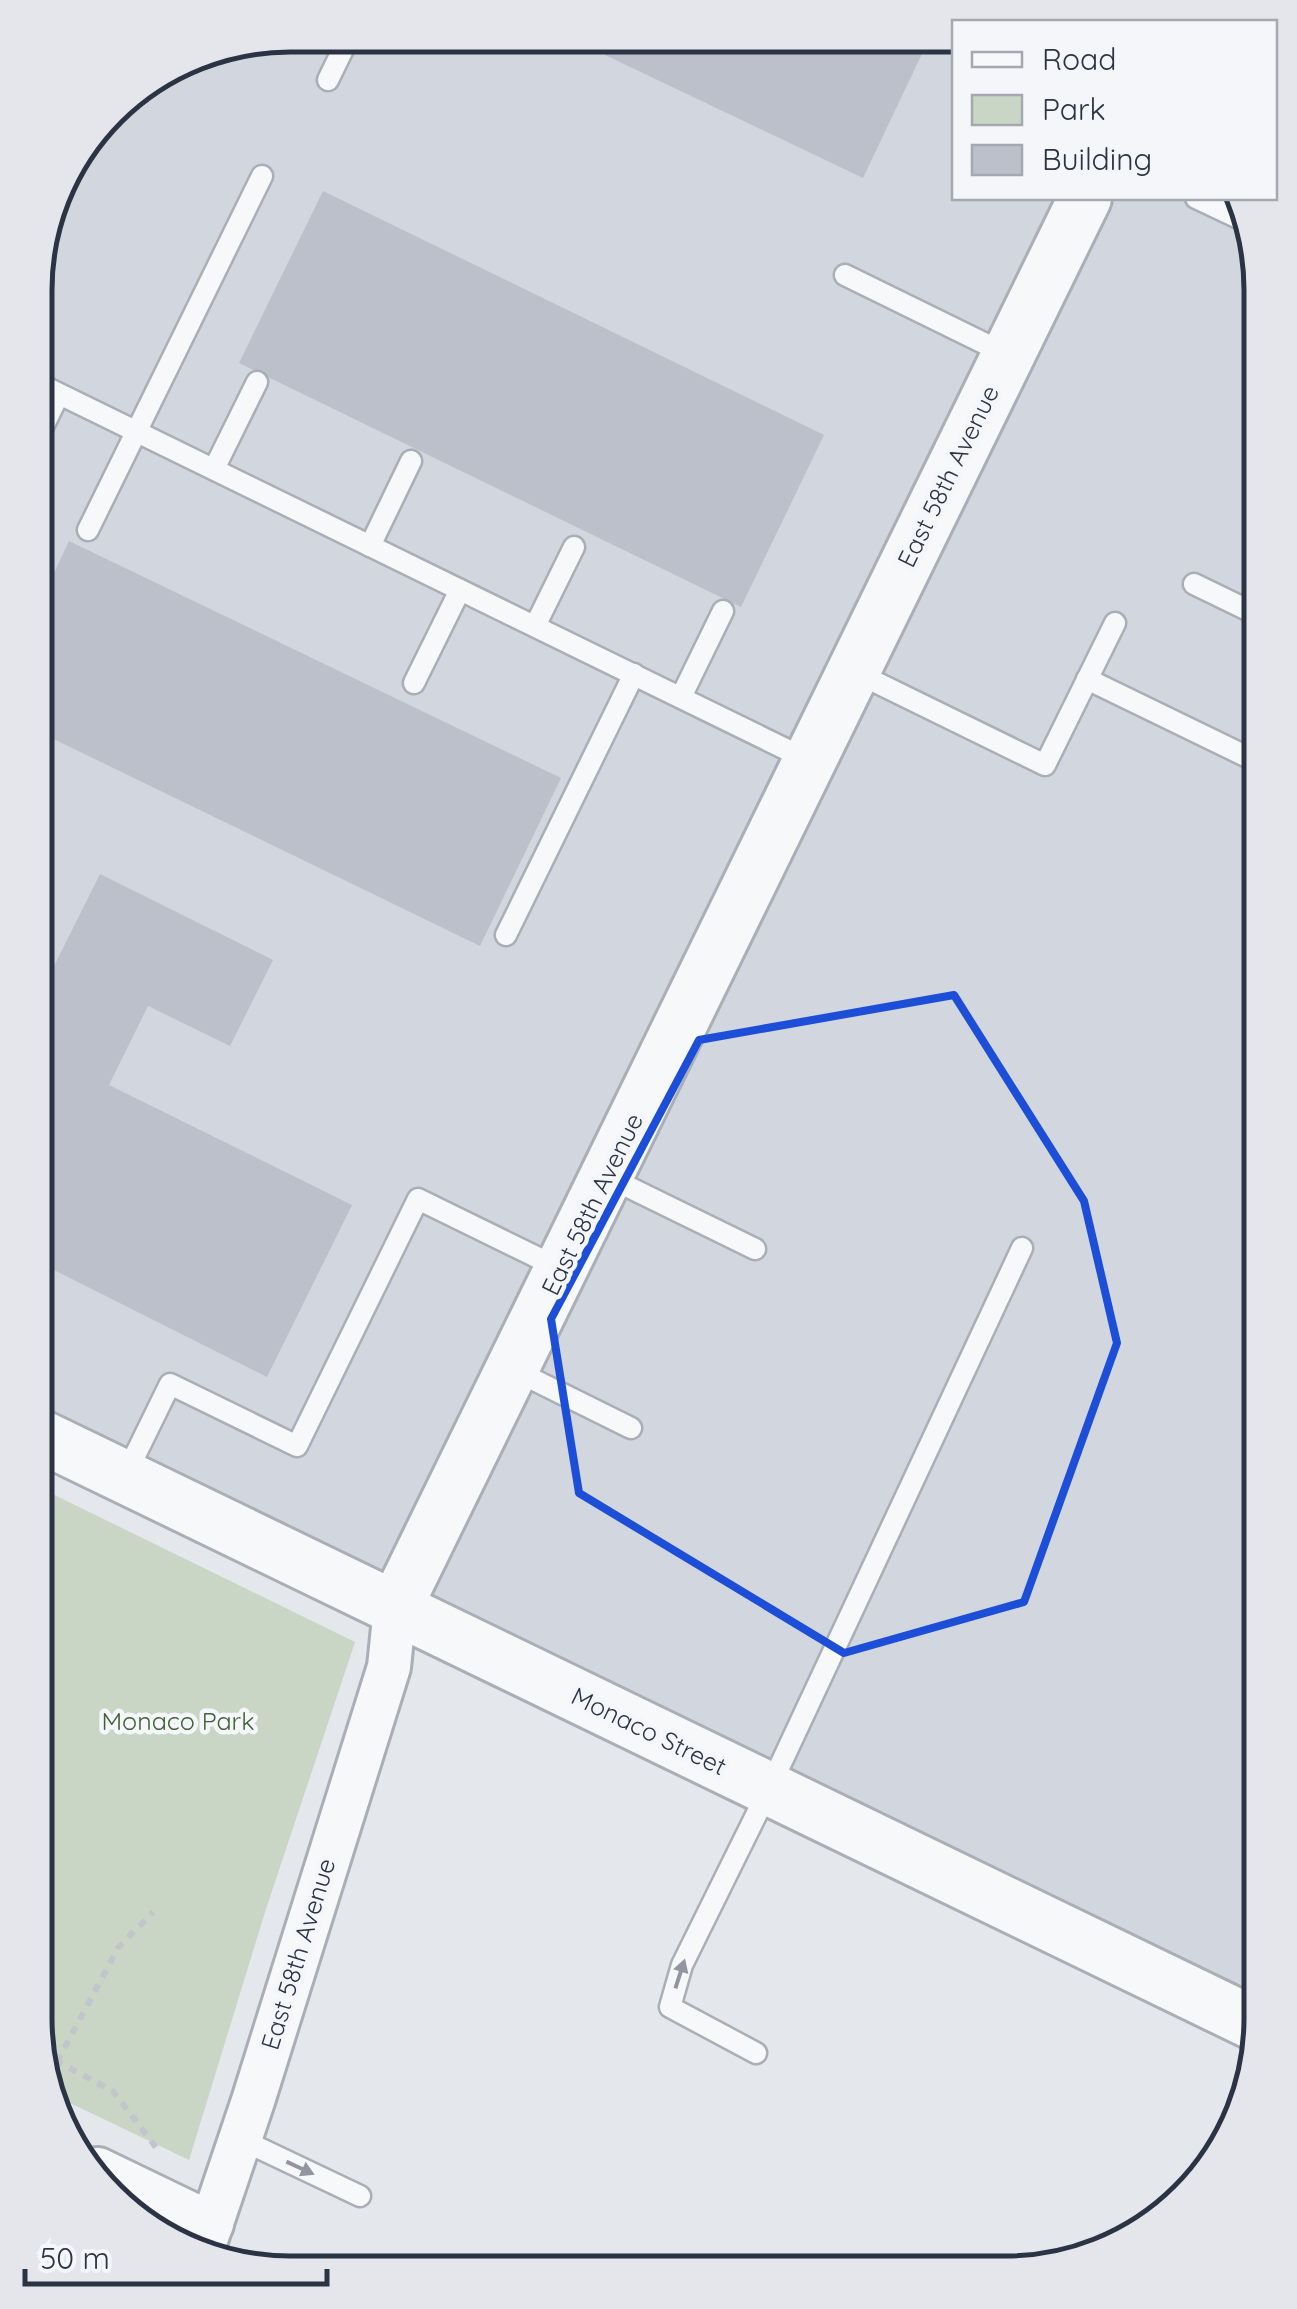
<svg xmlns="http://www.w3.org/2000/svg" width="1297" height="2309" font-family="Quicksand,sans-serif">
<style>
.built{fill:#d2d6de}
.green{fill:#c9d6c5}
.building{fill:#bbc0ca}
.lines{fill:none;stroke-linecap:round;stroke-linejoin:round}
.service-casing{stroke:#a9aeb7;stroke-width:25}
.minor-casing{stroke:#a9aeb7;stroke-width:48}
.tertiary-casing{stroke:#a9aeb7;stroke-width:58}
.path{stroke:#c2c5cb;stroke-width:6;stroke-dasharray:8 8;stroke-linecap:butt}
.service{stroke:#f7f8fa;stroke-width:20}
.minor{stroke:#f7f8fa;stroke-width:42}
.tertiary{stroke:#f7f8fa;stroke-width:52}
.oneway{fill:#9196a0}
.marked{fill:none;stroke:#1d4ed8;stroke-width:8;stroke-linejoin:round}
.labels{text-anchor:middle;stroke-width:9;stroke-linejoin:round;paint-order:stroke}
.street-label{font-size:25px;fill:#2b3445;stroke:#f4f6f9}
.park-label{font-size:25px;fill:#3f6138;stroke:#f4f6f9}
.rim{fill:none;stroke:#2b3445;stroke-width:5}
</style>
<rect width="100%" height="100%" fill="#e4e7ec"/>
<polygon class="built" points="291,35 954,39 954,198 1241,198 1248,208 1262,291 1261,2006 36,1403 37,258 62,177 122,99 194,54"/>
<polygon class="green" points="36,1486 355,1642 266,1909 189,2160 47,2092 35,2018"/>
<g class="building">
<polygon points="614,37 867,39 929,39 863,178 605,55"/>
<polygon points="323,191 824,435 741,607 239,363"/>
<polygon points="69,541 561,778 480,946 37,731 37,609"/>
<polygon points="100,874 273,960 230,1046 148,1006 109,1085 352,1205 267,1377 36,1261 36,1002"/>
</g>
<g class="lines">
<g class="service-casing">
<g id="service">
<polyline points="328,80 350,35"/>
<polyline points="1196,198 1251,224"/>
<polyline points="845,275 1006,354"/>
<polyline points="37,383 808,760"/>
<polyline points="37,439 59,394"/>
<polyline points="214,469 257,382"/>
<polyline points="88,530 262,176"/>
<polyline points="370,546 411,461"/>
<polyline points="1194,584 1262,617"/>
<polyline points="535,626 574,547"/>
<polyline points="855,672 1045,765 1115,623"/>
<polyline points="1087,679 1262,764"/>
<polyline points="414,683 460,590"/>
<polyline points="681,697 723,611"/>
<polyline points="506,935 634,674"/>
<polyline points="608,1177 755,1249"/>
<polyline points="514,1370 631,1428"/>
<polyline points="125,1476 170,1384 297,1446 418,1199 559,1268"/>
<polyline points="756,2053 670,2007 682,1965 769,1789 1022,1248"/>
<polyline points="240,2139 360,2196"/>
</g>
</g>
<g class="minor-casing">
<g id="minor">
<polyline points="98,2169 212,2224"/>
<polyline points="203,2249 253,2101 389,1667 395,1608"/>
</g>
</g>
<g class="tertiary-casing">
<g id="tertiary">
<polyline points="36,1434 1261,2027"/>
<polyline points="395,1608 1085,198"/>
</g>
</g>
<g class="path">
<polyline points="36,1520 49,1492"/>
<polyline points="41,2053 113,2091 158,2150"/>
<polyline points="57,2062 118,1948 153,1912"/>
</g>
<use href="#service" class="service"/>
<use href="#minor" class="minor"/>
<use href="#tertiary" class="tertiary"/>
</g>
<defs><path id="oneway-solid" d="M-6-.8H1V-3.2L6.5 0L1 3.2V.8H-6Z" transform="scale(2.5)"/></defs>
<g class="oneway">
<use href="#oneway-solid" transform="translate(680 1974) rotate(-72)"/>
<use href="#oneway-solid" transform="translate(300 2168) rotate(25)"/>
</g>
<path class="marked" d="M954,995l130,206 33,142 -93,259 -180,51 -265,-160 -28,-174 148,-279z"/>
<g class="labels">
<g class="street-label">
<text transform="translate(948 476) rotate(-64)" y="9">East 58th Avenue</text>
<text transform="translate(592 1204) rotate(-64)" y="9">East 58th Avenue</text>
<text transform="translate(649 1731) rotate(26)" y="9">Monaco Street</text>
<text transform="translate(298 1954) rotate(-73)" y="9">East 58th Avenue</text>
</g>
<g class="park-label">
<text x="178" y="1730">Monaco Park</text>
</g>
</g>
<path d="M0 0H1297V2309H0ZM290 52H1006A238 238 0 0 1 1244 290V2018A238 238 0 0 1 1006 2256H290A238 238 0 0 1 52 2018V290A238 238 0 0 1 290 52Z" fill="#e4e6eb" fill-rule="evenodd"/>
<path class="rim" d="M290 52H1006A238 238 0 0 1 1244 290V2018A238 238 0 0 1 1006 2256H290A238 238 0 0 1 52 2018V290A238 238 0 0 1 290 52Z"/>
<rect x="952" y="20" width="325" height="180" fill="#f4f6f9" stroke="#a4a8b1" stroke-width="2.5"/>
<rect x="972" y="52" width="50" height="15" fill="#f7f8fa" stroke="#a4a8b1" stroke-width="2.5"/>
<text x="1042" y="70" font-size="30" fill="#2b3445">Road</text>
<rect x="972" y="95" width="50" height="30" fill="#c9d6c5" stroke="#a4a8b1" stroke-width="2.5"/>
<text x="1042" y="120" font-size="30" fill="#2b3445">Park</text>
<rect x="972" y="145" width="50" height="30" fill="#bbc0ca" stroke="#a4a8b1" stroke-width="2.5"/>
<text x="1042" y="170" font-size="30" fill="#2b3445">Building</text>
<path d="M25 2269v15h302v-15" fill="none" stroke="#2b3445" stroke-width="5"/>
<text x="40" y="2269" font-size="30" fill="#2b3445" stroke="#f4f6f9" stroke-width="8" paint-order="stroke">50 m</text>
</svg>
